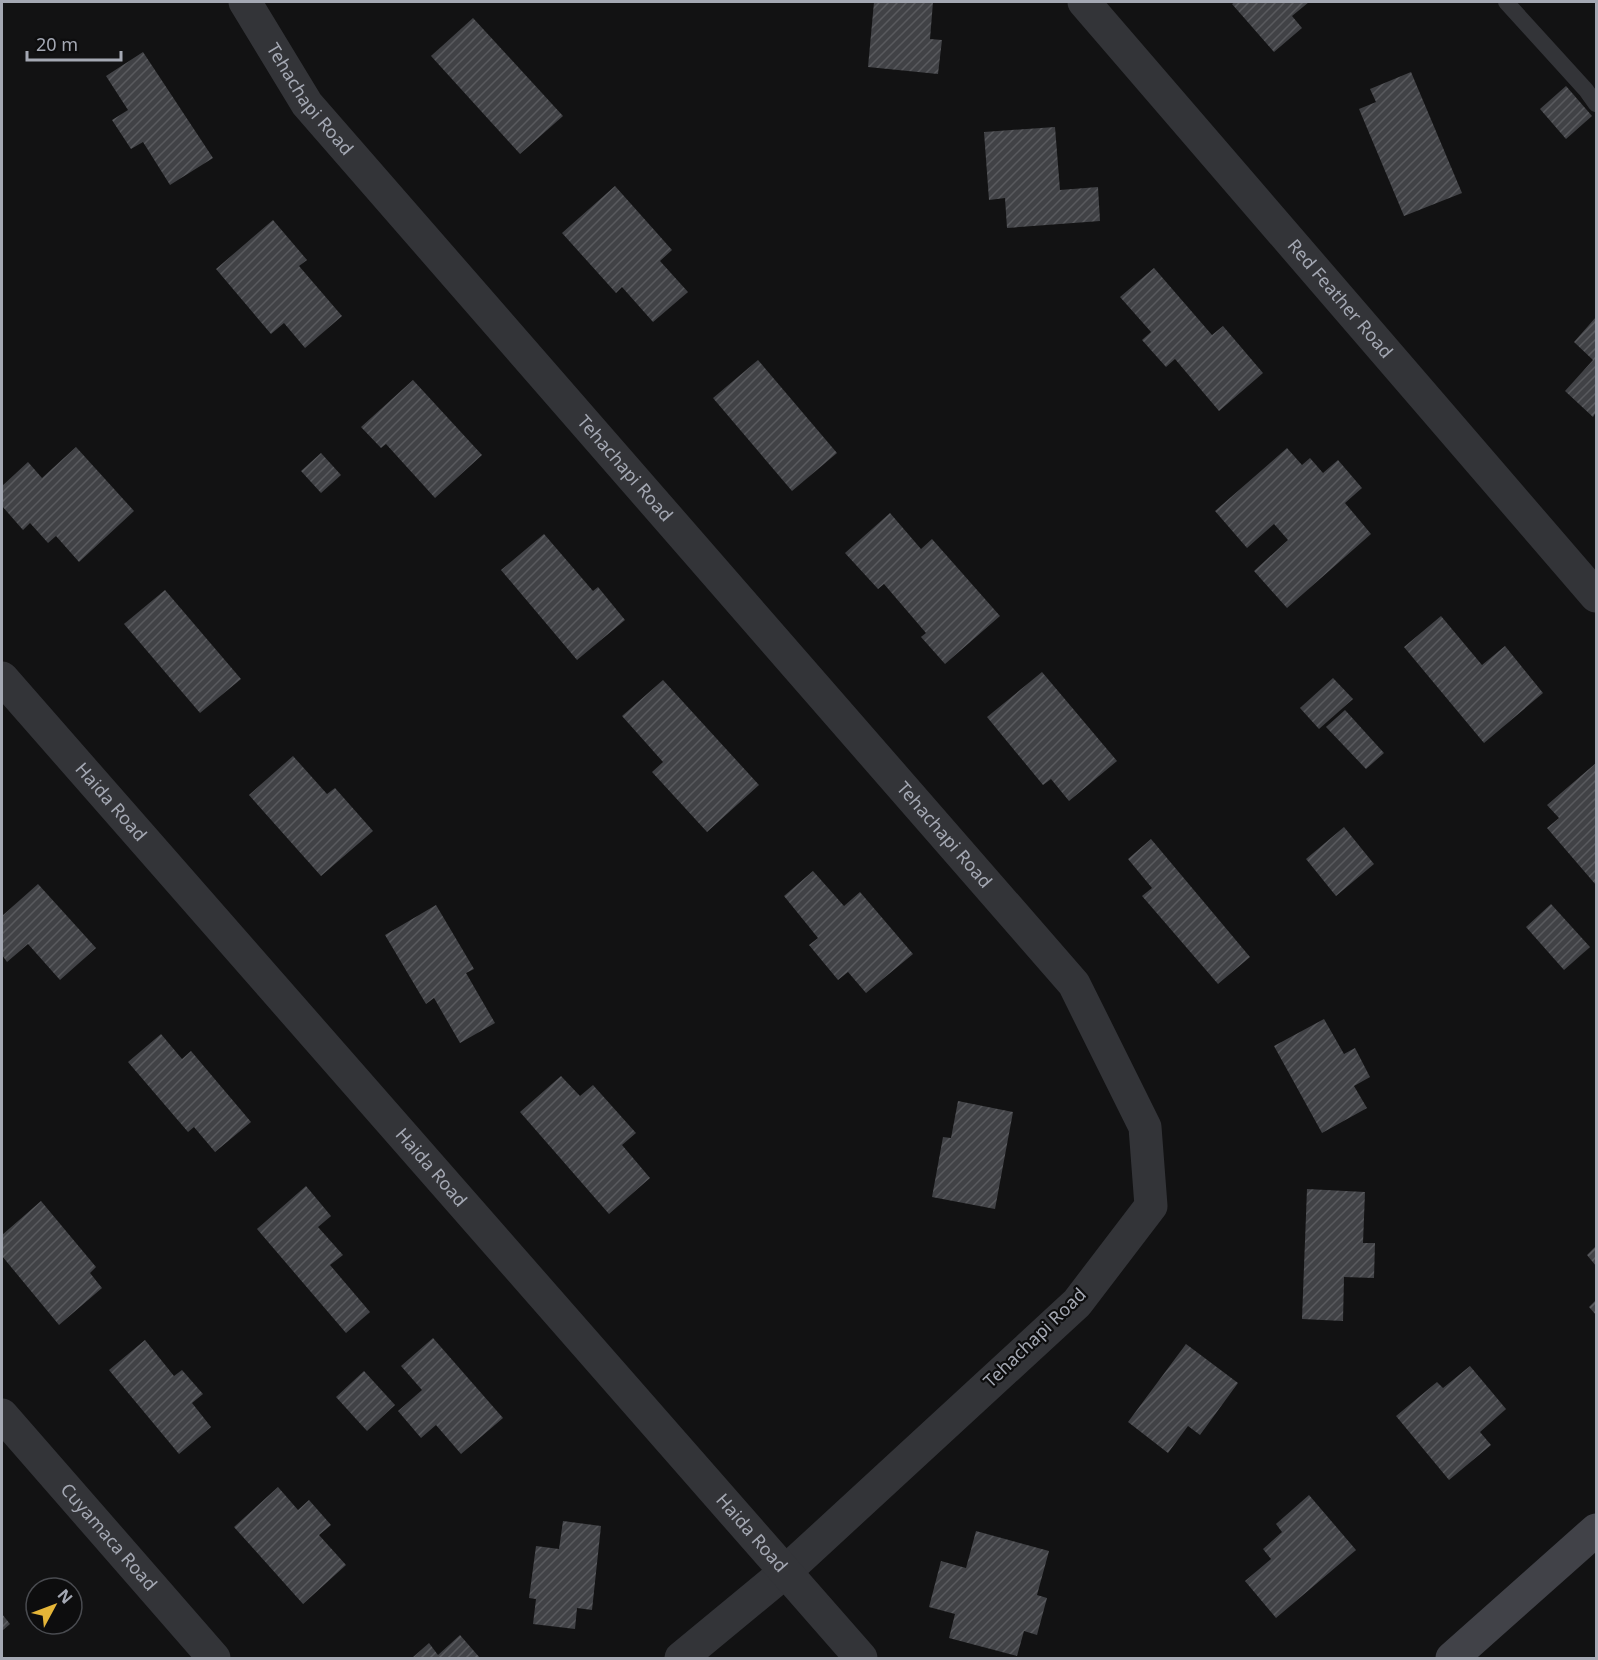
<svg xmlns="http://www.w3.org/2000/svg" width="1598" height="1660" font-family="'Noto Sans',sans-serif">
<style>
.building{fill:url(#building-hatch)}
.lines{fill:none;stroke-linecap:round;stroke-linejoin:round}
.lane{stroke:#333438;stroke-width:16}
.street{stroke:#333438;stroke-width:33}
.secondary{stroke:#414248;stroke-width:33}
.labels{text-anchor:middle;stroke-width:4.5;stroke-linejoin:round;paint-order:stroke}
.street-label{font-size:18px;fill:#a4a8b3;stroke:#0d0d0e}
</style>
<defs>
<pattern id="building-hatch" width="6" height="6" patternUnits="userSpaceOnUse" patternTransform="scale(1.5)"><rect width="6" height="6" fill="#414246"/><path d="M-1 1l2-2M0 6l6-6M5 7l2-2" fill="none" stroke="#595a5e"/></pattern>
</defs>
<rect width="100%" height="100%" fill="#121213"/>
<g class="building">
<polygon points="874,2 933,2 930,39 942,40 938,74 868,67"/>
<polygon points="1235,2 1309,2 1292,16 1302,28 1274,52 1232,4"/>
<polygon points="473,18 563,116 520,154 431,56"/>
<polygon points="143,52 213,158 170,185 143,142 131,149 112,120 128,110 106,76"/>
<polygon points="1411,72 1462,193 1404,216 1359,109 1376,102 1370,89"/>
<polygon points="1566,86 1592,116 1566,139 1540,109"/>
<polygon points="1055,127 1060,190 1098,187 1100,221 1007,228 1005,198 989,200 984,132"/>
<polygon points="615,186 672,250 660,261 688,292 653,322 622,287 616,293 562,233"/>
<polygon points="273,220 307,260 299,266 342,316 305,348 284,323 271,334 216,269"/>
<polygon points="1154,268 1212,335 1223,326 1263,373 1219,411 1175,359 1166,367 1142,340 1151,332 1120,297"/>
<polygon points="1596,317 1596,412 1593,417 1565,391 1593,360 1574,342"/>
<polygon points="758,360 837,453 792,491 713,398"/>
<polygon points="413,380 482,455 435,498 386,444 381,448 361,427"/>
<polygon points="76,447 134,511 79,562 56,536 48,543 30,523 23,530 2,506 2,486 28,462 42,478"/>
<polygon points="1287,448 1302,465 1310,458 1323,473 1338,460 1362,488 1345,503 1371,534 1287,608 1254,571 1288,540 1274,524 1247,548 1215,511"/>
<polygon points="321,453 341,475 321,493 301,471"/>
<polygon points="890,513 921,549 932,539 1000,616 945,664 921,637 926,633 884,584 878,589 845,553"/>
<polygon points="544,534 593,591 598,587 625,620 577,660 501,570"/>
<polygon points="165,590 241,679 200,713 124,624"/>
<polygon points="1441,616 1482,665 1505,646 1543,693 1484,743 1404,647"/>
<polygon points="1042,672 1117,761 1069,801 1051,779 1043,785 987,717"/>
<polygon points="1333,678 1353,699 1319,729 1300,708"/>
<polygon points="663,680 759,785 707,832 652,772 663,762 622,716"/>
<polygon points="1345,710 1384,753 1366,769 1326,727"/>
<polygon points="293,756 327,794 335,788 373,831 321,876 249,795"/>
<polygon points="1596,763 1596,885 1547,828 1559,818 1547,805"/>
<polygon points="1344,827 1374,864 1336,896 1306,859"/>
<polygon points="1151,839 1250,957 1218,984 1142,896 1152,888 1128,859"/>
<polygon points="813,871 844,906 860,892 913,954 866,993 848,972 838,980 809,945 818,938 784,896"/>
<polygon points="38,884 96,948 60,980 28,944 7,962 2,955 2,916"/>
<polygon points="1551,904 1590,947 1564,970 1526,927"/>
<polygon points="436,905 474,969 466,973 495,1023 460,1043 434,998 426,1004 385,935"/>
<polygon points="1324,1019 1344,1054 1355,1048 1370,1077 1354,1086 1367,1108 1322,1133 1274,1046"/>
<polygon points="161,1034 182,1059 191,1051 251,1122 215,1152 194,1127 188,1132 128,1062"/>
<polygon points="561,1076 580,1096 593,1085 636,1133 622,1145 650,1178 609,1214 520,1112"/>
<polygon points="958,1101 1013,1112 995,1209 932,1197 943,1137 951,1138"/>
<polygon points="306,1186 331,1216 318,1227 343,1255 330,1265 370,1312 346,1333 257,1229"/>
<polygon points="1307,1189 1365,1192 1363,1243 1375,1243 1374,1278 1344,1277 1343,1321 1302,1319"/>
<polygon points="41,1201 96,1267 90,1273 102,1288 59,1325 2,1256 2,1235"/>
<polygon points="1596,1246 1596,1266 1587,1255"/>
<polygon points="1596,1300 1596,1315 1589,1307"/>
<polygon points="433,1338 503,1418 461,1454 436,1425 421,1438 398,1411 422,1390 401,1366"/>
<polygon points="145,1340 174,1376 182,1370 203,1394 192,1403 211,1427 179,1454 109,1370"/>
<polygon points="1186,1344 1238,1383 1200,1435 1188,1426 1168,1453 1128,1422"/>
<polygon points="1470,1366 1506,1409 1480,1432 1491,1445 1449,1480 1396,1416 1437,1382 1443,1388"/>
<polygon points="364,1371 395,1405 367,1431 336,1397"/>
<polygon points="278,1487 298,1510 309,1500 331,1525 319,1535 346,1565 303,1604 234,1527"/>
<polygon points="1309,1495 1356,1550 1276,1618 1245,1581 1271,1559 1263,1549 1282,1532 1276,1524"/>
<polygon points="563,1521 601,1526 592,1610 577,1608 575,1629 533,1624 536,1599 529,1598 536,1546 559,1549"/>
<polygon points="976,1531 1049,1551 1037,1595 1047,1598 1037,1635 1024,1631 1017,1656 949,1638 955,1614 929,1607 941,1561 966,1568"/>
<polygon points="2,1614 10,1624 2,1631"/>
<polygon points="460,1635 480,1658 412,1658 429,1643 438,1655"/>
</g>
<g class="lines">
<polyline class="lane" points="1506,2 1586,90 1596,104"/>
<g class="street">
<path id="s1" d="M245,2l62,102 767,880 71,143 6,79 -74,97 -292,269 -104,86"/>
<path id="s2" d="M1084,2l512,594"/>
<path id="s3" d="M2,678l859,980"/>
<path id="s4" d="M2,1415l212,243"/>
</g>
<polyline class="secondary" points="1452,1658 1596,1530"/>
</g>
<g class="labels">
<g class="street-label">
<text dy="6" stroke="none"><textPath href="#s1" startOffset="117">Tehachapi Road</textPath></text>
<text dy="6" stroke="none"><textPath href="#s2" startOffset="392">Red Feather Road</textPath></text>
<text dy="6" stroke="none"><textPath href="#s1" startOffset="603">Tehachapi Road</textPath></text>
<text dy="6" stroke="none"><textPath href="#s3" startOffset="165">Haida Road</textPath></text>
<text dy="6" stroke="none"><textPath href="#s1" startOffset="1089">Tehachapi Road</textPath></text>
<text dy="6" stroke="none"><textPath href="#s3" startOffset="651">Haida Road</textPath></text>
<text transform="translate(1035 1338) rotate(-44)" y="6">Tehachapi Road</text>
<text dy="6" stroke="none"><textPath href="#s3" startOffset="1137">Haida Road</textPath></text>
<text dy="6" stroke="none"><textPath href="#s4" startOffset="162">Cuyamaca Road</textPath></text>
</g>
</g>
<rect width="1598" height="1660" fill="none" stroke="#a4a8b3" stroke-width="6"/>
<g transform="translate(54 1606) rotate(49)"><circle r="28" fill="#0d0d0e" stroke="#494b50" stroke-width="1.5"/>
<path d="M0-4.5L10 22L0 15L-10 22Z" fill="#e5b538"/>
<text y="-9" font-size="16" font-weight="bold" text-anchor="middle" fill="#a4a8b3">N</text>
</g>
<path d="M27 51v9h94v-9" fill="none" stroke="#a4a8b3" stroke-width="3"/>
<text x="36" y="51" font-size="18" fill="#a4a8b3" stroke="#0d0d0e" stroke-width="4.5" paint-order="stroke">20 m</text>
</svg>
